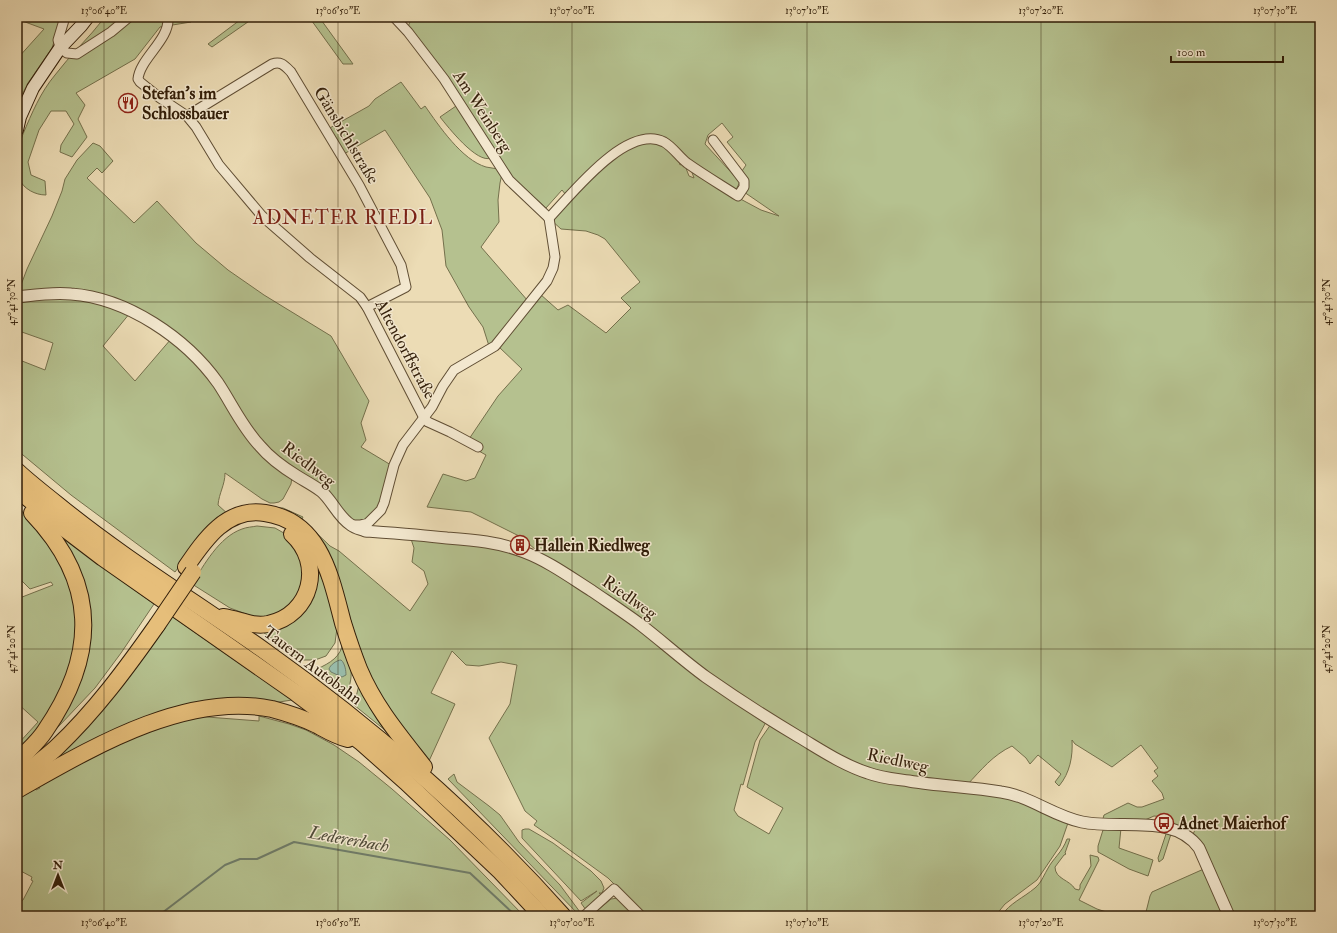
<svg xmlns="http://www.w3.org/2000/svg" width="1337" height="933" font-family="'IM FELL Double Pica',serif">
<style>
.green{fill:#b5c18f;stroke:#74704c;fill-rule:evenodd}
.water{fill:#99bcab;stroke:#707d6a}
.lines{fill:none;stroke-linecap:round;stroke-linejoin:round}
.stream{stroke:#707d6a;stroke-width:2}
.minor-casing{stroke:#604e34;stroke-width:11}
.tertiary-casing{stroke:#604e34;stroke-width:13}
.secondary-casing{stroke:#321e09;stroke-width:14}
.motorway-casing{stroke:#321e09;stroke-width:18}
.minor{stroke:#f3e8cf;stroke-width:9}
.tertiary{stroke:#f3e8cf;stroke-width:11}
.secondary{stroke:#f3e8cf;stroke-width:12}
.motorway{stroke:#e6be7a;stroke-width:16}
.motorway-bridge-casing{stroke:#321e09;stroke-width:18;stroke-linecap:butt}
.motorway-bridge{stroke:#e6be7a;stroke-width:16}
.ticks{fill:none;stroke:#321e09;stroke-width:1;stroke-opacity:0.45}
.labels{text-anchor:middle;stroke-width:3;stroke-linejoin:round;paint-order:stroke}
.poi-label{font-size:17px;font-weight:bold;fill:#321e09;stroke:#f3e8cf;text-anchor:start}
.street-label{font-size:17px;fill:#321e09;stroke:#f3e8cf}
.water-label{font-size:18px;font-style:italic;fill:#514d3a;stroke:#f3e8cf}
.quarter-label{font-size:19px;letter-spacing:1px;fill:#7a1f14;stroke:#f3e8cf}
.neatline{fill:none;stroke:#321e09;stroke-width:1.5}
.ticks-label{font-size:10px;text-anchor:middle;fill:#321e09}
</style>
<rect width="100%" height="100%" fill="#ecdcb5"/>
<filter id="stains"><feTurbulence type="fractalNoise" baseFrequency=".005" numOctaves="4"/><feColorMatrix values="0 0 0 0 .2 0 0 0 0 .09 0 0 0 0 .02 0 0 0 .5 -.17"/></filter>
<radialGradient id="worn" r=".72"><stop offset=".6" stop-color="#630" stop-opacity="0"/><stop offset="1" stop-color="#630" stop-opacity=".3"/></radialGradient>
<g class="green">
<polygon points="17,17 62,17 52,48 28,83 17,105 17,59 44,29 17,19"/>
<path d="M105,17h88l-2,5 -31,5 -25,32 -59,34 9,12 -7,14 9,18 -15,20 -12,-5 1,-7 13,-21 -8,-13h-15l-12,19 -11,32 3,13 14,6 1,14c-11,0 -22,-6 -27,-16 -6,-14 -1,-31 4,-45 9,-21 17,-41 32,-59 15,-20 34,-37 50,-58z"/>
<polygon points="244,17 255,17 212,47 208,44"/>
<polygon points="309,17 319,17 353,64 343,64"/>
<path d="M414,17h906v897l-1,2h-88l-30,-69 -9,-11 6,-12 -5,-2 -5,10 -13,-5 -11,-3 1,-7 -11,-1 -16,7 -36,-1 2,-7 24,-12 9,4h5l22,-8 -2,-6 -10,-12 6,-5 -4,-5 4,-3 -17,-23 -29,22 -37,-23 -3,-4c1,16 -2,33 -13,46l-4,-4 6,-8 -23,-19 -8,9 -4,-6 -14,-12c-19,9 -31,24 -45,39l-51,-4 -30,-5 -34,-11 -27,-14 -107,-69 -27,-19 -51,-41 -57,-39 -32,-20 -30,-26 -50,-25 -44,-5 16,-33 23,7 9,-3 11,-23 -9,-5 2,-6 -10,-5 29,-43 24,-27 -23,-22 41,-53 18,16 10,-5 38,28 25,-25 -10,-10 19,-16 -35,-43 -7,-4 -12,-4 -25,-2 -10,-9c19,-21 63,-74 91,-79 9,-2 17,1 24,6 6,4 12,10 14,18l4,-2 5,13 5,2c-6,-17 -9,-23 -24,-34 -8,-6 -16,-10 -26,-9 -26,3 -60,42 -78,60l-4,-5 -16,18 -34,-31 -1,2c-31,-51 -64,-100 -101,-147 -3,-7 -1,-9 4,-15zM722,123l11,14 -6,5 19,23 -4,6 2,21 35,24 -18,-6 -28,-15 7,-13 -35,-38 3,-9z"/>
<path d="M401,82l20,27 4,-3c14,20 37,54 61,61 4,1 8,1 12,2l4,5 -2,9 -2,17 1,22 -18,25 47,54 -39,45 -6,-19 -14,-20 -23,-41 -4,-36 -12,-32 -45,-68 -41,24 -16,-25 41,-23 6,-7z"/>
<path d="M459,104l32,54c-14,6 -43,-31 -51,-41z"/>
<polygon points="93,143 100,146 113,161 102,173 97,168 87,178 134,223 157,201 196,243 228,270 264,295 331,336 369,401 361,423 366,440 361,447 391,465 383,500 369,518 355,522 261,445 210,370 132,308 23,292 21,290 21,285 27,269 52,216 62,191 65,179 77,160"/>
<path d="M69,296l61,17 -27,33 32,35 36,-42 18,14 103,124 -1,7 -8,15 -4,3 -5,1h-4l-8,-4 -37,-26c0,12 -6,20 -7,32l11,10 -29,23 -25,34 -104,-77 -54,-45v-91l28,11 8,-27 -34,-12 2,-4 -4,-3v-23z"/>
<polygon points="17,506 48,539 75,592 76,639 71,669 60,697 17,758 17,745 38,722 17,703 17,599 53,585 51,582 30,589 17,576"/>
<polygon points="267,507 283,508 303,517 302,519 330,546 339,551 410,611 428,584 424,571 412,562 414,548 410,536 509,548 558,571 766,722 755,742 743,785 741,784 734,810 738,816 769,834 783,808 747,787 760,740 771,724 846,766 994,793 1069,820 1060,846 1037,880 1005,904 995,916 737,916 736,912 709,912 710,916 646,916 608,878 560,843 534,825 537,821 525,811 489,738 510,704 517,665 501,662 479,666 466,665 452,651 431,693 455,704 429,761 399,726 371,678 357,641 340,588"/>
<path d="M257,526l18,2 14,8 17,32 -10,33 -18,16 -16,3 -32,-12 -38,-24c12,-19 27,-47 50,-55 5,-2 10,-2 15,-3z"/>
<polygon points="64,539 154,604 121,653 95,688 42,744 86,642 62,541"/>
<polygon points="314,566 319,572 326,587 337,628 335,643 326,656 315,660 300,660 290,651 257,628 281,624"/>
<polygon points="170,615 292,700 266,704 236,701 36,771"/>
<path d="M343,642c6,17 12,29 5,48 -12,-1 -23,-13 -31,-21 13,-6 24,-12 26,-27z"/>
<polygon points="360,681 391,735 354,705"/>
<polygon points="194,716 259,721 259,716 289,724 306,730 334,745 359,762 392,789 450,840 524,916 17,916 17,904 23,900 33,881 31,880 32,877 17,869 17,795 34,787 36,790 40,788 38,785 148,730"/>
<polygon points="454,774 457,782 489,806 500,815 519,842 560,885 580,912 578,914 448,779"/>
<polygon points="1121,828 1119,848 1153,860 1148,876 1129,869 1098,852 1098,846 1103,830"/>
<polygon points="525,829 529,829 553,843 591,871 601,881 604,888 602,893 599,893 602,895 586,910 581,903 597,891 581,901 522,838 522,830"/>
<polygon points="1167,831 1188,841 1171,834 1163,859 1159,862 1158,858"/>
<path d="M1067,839h3l-5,14 1,1 -2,1 -9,12c0,12 15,13 20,22l4,1 1,-2v-3l11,-19 -1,-11 8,2 1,3 -20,40 18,9 22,7h-118c9,-13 22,-18 34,-28 6,-5 8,-11 12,-18 6,-12 15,-17 20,-31z"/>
<polygon points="1206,868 1227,916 1145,916 1150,896 1152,892"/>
<polygon points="618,898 639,916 591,916 611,899"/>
</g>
<path class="water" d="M341,660c4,3 5,11 5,15l-4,2 -11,-5 -2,-3c1,-4 8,-9 12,-9z"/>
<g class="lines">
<polyline class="stream" points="158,916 225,865 240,859 257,859 294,842 470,873 516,916"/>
<g class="minor-casing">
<g id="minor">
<polyline points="65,17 58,40 60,48 67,53 77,54 111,32 129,17"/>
<path d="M168,17c2,23 -28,41 -30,62l2,3 20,16 27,18 9,11 23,38 43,51 48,42 50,39 7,10 57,111 4,4 22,10 28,15"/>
<polyline points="394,17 408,32 444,79 509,180 549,218"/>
<path d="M187,116l85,-52c9,-3 12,1 19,8l68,113 42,80 5,22 -39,20"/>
<path d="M549,218c23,-24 78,-95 115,-76 9,5 15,15 23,21 17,12 34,22 51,33l6,-9v-6l-31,-41"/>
<polyline points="351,525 360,525 368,523 381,510 384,503 394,465 403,445 432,407 443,386 454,370 495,346 547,281 553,268 555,257 549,218"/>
<polyline points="584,916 614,889 641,916"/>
</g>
</g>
<g class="tertiary-casing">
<path id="tertiary" d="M17,297c18,-2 36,-5 54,-3 56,4 115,44 147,89 14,21 24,44 42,63 10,12 24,22 37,30 8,5 16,9 24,15 11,9 17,26 30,34 4,3 9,4 14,6 27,2 55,4 82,7 27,2 52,4 77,14 24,9 46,25 68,39 16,11 33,22 49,34 22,17 43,36 65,52 30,21 61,41 93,60 22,13 44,28 69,36 13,5 27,6 41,8 30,5 61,6 92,11 29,4 52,24 81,30 37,8 92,-9 117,26l30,68"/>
</g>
<g class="secondary-casing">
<polyline id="secondary" points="17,130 20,117 33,88 60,48 81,26 88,17"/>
</g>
<g class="motorway-casing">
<g id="motorway">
<path d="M17,471c13,12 27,23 41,34 66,54 139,98 208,147 108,77 209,165 297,264"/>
<polyline points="17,489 61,526 103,558 296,693 361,742 406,782 501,872 542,916"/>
<path d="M186,567c19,-28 41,-60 79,-54 56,8 66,65 78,110 5,16 10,31 16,46 16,38 40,66 65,98"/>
<path d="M223,617c16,2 28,10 45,7 44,-9 56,-61 24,-90"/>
<path d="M17,762c9,-10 21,-20 28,-31 54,-78 52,-150 -13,-218"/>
<path d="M17,779c13,-10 27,-20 39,-31 39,-37 70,-79 101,-123"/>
<path d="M17,790c73,-41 168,-99 255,-81 15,4 31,9 45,16 11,6 19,11 31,14"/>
</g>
</g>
<use href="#minor" class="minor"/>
<use href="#tertiary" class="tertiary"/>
<use href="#secondary" class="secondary"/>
<use href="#motorway" class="motorway"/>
<g class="motorway-bridge-casing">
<polyline id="motorway-bridge" points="157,625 193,572"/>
</g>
<use href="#motorway-bridge" class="motorway-bridge"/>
</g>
<path class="ticks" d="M104,17v899M338,17v899M572,17v899M807,17v899M1041,17v899M1275,17v899M17,302h1303M17,649h1303"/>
<defs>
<g id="restaurant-ring" transform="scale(1)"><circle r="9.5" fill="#f3e8cf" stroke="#8f2418" stroke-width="1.5"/><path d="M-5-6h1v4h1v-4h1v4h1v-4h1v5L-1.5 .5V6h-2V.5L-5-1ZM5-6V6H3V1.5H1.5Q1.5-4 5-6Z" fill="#8f2418"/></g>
<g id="building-ring" transform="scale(1)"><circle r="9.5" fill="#f3e8cf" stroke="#8f2418" stroke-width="1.5"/><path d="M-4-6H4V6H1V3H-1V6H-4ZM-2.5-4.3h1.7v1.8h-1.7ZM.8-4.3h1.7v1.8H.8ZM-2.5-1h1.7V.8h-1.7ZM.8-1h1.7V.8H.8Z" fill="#8f2418"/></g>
<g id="bus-ring" transform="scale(1)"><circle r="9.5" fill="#f3e8cf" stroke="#8f2418" stroke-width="1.5"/><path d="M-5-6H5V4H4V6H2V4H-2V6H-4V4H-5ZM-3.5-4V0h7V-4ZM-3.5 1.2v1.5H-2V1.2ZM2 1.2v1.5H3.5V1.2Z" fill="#8f2418"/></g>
</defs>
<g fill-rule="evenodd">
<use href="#restaurant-ring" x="128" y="103"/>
<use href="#building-ring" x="520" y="545"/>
<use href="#bus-ring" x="1164" y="823"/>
</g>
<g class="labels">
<g class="poi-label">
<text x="142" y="99">Stefan's im<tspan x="142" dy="20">Schlossbauer</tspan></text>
<text x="534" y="551">Hallein Riedlweg</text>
<text x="1178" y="829">Adnet Maierhof</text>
</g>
<g class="street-label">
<text transform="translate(483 111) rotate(57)" y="6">Am Weinberg</text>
<text transform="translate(347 135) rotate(59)" y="6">Gänsbichlstraße</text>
<text transform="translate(406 349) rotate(62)" y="6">Altendorffstraße</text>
<text transform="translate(309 464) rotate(37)" y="6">Riedlweg</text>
<text transform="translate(630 597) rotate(35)" y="6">Riedlweg</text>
<text transform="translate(313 665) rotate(37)" y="6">Tauern Autobahn</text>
<text transform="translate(898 760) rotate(12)" y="6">Riedlweg</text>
</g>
<g class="water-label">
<text transform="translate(349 839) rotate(10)" y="6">Ledererbach</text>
</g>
<g class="quarter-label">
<text x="343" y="224">ADNETER RIEDL</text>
</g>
</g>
<rect width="1337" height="933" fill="none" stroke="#ecdcb5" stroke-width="44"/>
<g transform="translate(58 875)" stroke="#f3e8cf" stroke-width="3" paint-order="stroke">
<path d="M0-3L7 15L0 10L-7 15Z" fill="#321e09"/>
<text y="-6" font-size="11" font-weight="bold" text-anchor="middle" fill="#321e09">N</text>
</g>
<path d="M1171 56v6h112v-6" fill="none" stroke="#321e09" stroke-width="2"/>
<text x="1177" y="56" font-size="12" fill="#321e09" stroke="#f3e8cf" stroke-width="3" paint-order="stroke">100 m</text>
<rect x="22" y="22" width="1293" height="889" class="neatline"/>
<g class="ticks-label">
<text x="104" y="14">13°06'40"E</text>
<text x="338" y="14">13°06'50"E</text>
<text x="572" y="14">13°07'00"E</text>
<text x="807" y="14">13°07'10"E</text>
<text x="1041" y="14">13°07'20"E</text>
<text x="1275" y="14">13°07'30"E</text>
<text transform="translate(11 302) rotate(-90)" y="4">47°41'30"N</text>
<text transform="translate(1326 302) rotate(-90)" y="4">47°41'30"N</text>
<text transform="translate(11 649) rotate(-90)" y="4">47°41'20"N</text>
<text transform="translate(1326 649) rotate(-90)" y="4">47°41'20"N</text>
<text x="104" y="926">13°06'40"E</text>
<text x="338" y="926">13°06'50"E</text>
<text x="572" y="926">13°07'00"E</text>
<text x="807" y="926">13°07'10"E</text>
<text x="1041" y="926">13°07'20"E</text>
<text x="1275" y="926">13°07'30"E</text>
</g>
<rect width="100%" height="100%" filter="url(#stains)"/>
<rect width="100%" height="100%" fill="url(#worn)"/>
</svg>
